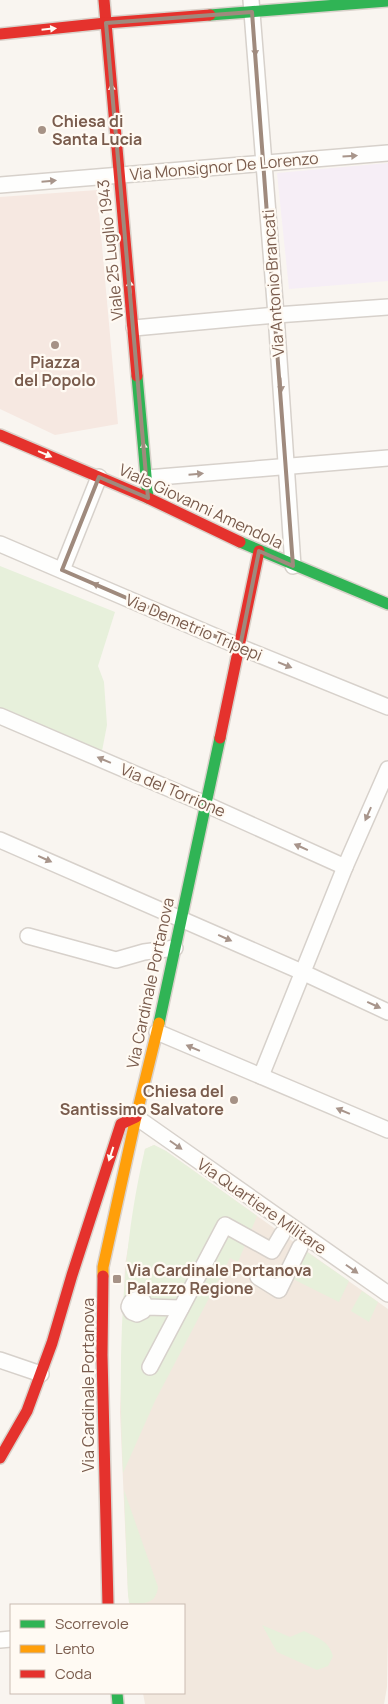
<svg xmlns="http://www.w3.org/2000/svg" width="388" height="1704" font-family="Manrope,sans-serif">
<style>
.residential{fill:#f2e8de}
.commercial{fill:#f6e8e1}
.education{fill:#f6eef6}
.green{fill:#e7f0db}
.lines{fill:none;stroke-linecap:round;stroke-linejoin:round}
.street-casing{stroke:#d7d1cb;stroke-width:18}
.fast-casing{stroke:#d9d2cb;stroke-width:14}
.slow-casing{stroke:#d9d2cb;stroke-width:14}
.jam-casing{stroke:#d9d2cb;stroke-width:14}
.street{stroke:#fefefd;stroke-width:15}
.fast{stroke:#30b455;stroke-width:11}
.slow{stroke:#ff9f0a;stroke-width:11}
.jam{stroke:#e5322d;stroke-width:11}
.oneway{fill:#fffaf3}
.oneway2{fill:#a8958b}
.marked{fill:none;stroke:#9f8a7d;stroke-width:4;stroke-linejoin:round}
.poi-dot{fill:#a69286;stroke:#fffaf3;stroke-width:2}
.labels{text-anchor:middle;stroke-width:4.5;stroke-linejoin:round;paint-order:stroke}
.poi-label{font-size:16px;font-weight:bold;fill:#7a5c4d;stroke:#fffaf3;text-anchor:start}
.street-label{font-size:16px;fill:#7a5c4d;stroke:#fffaf3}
</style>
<rect width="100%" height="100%" fill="#f9f5f0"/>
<polygon class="residential" points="154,1145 166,1151 388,1309 388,1637 387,1687 384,1704 145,1704 143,1693 184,1693 184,1605 130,1605 128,1594 120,1412 125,1265 145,1149"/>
<polygon class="commercial" points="97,190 118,424 55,435 0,409 0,197"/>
<polygon class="education" points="388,163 388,281 289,289 277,173"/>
<g class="green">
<polygon points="0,566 115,612 98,666 104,682 107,725 102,751 0,709"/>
<path d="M154,1145l12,6 91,65 -19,46 -8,-4 -75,143 -32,72c-5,-109 -3,-219 22,-324z"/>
<polygon points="304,1250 349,1281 339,1302 291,1278"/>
<polygon points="362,1291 378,1302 369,1322 351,1311"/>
<path d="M124,1490l34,97c-2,17 -13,17 -29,16l-1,-9z"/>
<path d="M262,1625l28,12 14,-6c14,7 24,9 29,25l-5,10 -11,4 -40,-18z"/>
</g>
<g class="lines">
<g class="street-casing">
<g id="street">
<polyline points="251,0 276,315 293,566"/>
<polyline points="0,185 388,153"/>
<polyline points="134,328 276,315 388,307"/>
<polyline points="147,478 388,458"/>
<polyline points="0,544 240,647 388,707"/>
<polyline points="62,570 99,477"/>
<polyline points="0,716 205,804 345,867"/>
<polyline points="0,840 302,972 388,1012"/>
<polyline points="28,936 116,960 144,952 175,948"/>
<polyline points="157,1032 388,1130"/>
<polyline points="261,1076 345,867 388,769"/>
<polyline points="136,1117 388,1294"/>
<polyline points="258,1277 279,1290 300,1247"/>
<path d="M146,1307l-3,4 -6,3 -5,-2 -3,-5c2,-8 7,-9 14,-6l3,6 35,1"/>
<polyline points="0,1360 41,1374"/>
<polyline points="150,1367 225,1225 272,1251 282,1234"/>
<polyline points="0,1640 11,1639"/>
</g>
</g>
<g class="fast-casing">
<g id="fast">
<polyline points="210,15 388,1"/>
<polyline points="137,376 148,498"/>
<polyline points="240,542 388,604"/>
<polyline points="159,1023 220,738"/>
<polyline points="117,1693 118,1704"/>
</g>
</g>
<g class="slow-casing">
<polyline id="slow" points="103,1276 103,1267 136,1117 159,1023"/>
</g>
<g class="jam-casing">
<g id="jam">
<polyline points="104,0 137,376"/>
<polyline points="0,34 106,23 210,15"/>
<polyline points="0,435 148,498 240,542"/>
<polyline points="220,738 259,551"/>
<polyline points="103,1276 102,1355 108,1605"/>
<polyline points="0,1458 27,1411 52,1343 72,1275 121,1124 136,1117"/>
</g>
</g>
<use href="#street" class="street"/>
<use href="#fast" class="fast"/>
<use href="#slow" class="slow"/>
<use href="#jam" class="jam"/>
</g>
<defs><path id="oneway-solid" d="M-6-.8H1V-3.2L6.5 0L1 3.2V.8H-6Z" transform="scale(1.25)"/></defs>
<g class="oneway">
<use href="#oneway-solid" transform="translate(49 29) rotate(-6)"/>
<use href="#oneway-solid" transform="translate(112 91) rotate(-95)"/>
<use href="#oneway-solid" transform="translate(130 287) rotate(-96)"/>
<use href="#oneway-solid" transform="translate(144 449) rotate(-95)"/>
<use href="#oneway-solid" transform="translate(45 454) rotate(23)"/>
<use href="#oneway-solid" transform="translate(111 1154) rotate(108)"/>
</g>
<g class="oneway2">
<use href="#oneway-solid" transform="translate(255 49) rotate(85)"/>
<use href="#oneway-solid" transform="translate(350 156) rotate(-4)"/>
<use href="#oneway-solid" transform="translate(49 181) rotate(-5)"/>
<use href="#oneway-solid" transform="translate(281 385) rotate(86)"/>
<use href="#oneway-solid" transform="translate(196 474) rotate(-5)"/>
<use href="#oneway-solid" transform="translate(99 586) rotate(-157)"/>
<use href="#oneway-solid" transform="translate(285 665) rotate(22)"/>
<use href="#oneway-solid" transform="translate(104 760) rotate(-157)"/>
<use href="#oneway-solid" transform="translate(368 814) rotate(114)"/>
<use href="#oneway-solid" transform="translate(301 847) rotate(-156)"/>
<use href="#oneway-solid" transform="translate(45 859) rotate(24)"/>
<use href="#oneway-solid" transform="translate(225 938) rotate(24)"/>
<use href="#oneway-solid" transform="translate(374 1005) rotate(25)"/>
<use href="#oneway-solid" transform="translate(193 1048) rotate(-157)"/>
<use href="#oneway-solid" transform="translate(343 1111) rotate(-157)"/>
<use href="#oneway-solid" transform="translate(176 1145) rotate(35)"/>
<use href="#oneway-solid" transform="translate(352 1269) rotate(35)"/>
</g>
<path class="marked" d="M252,12l41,554 -34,-15 -19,96 -178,-77 37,-93 49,21 -42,-475z"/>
<g class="poi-dot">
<circle cx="42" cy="130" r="5"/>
<circle cx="55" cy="345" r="5"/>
<circle cx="234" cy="1100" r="5"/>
<rect x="112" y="1274" width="10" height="10" rx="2.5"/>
</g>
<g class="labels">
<g class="poi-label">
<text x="52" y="127">Chiesa di<tspan x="52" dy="18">Santa Lucia</tspan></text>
<text x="55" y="368" text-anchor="middle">Piazza<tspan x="55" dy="18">del Popolo</tspan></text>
<text x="224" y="1097" text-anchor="end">Chiesa del<tspan x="224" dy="18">Santissimo Salvatore</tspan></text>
<text x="127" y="1276">Via Cardinale Portanova<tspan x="127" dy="18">Palazzo Regione</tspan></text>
</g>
<g class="street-label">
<text transform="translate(224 166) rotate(-5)" y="6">Via Monsignor De Lorenzo</text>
<text transform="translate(110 250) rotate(-96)" y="6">Viale 25 Luglio 1943</text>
<text transform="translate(273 283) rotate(-94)" y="6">Via Antonio Brancati</text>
<text transform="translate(201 506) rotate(25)" y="6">Viale Giovanni Amendola</text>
<text transform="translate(194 627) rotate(23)" y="6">Via Demetrio Tripepi</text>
<text transform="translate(173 790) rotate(23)" y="6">Via del Torrione</text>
<text transform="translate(150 983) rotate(-78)" y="6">Via Cardinale Portanova</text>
<text transform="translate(262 1206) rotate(35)" y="6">Via Quartiere Militare</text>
<text transform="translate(88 1385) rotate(-90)" y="6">Via Cardinale Portanova</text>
</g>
</g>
<rect x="10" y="1604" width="175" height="90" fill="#fffaf3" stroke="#cabbb1"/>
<rect x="20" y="1620" width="25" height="8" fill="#30b455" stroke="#cabbb1"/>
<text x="55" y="1629" font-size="15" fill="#7a5c4d">Scorrevole</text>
<rect x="20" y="1645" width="25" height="8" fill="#ff9f0a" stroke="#cabbb1"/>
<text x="55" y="1654" font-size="15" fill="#7a5c4d">Lento</text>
<rect x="20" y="1670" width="25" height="8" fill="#e5322d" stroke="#cabbb1"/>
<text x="55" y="1679" font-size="15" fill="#7a5c4d">Coda</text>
</svg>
